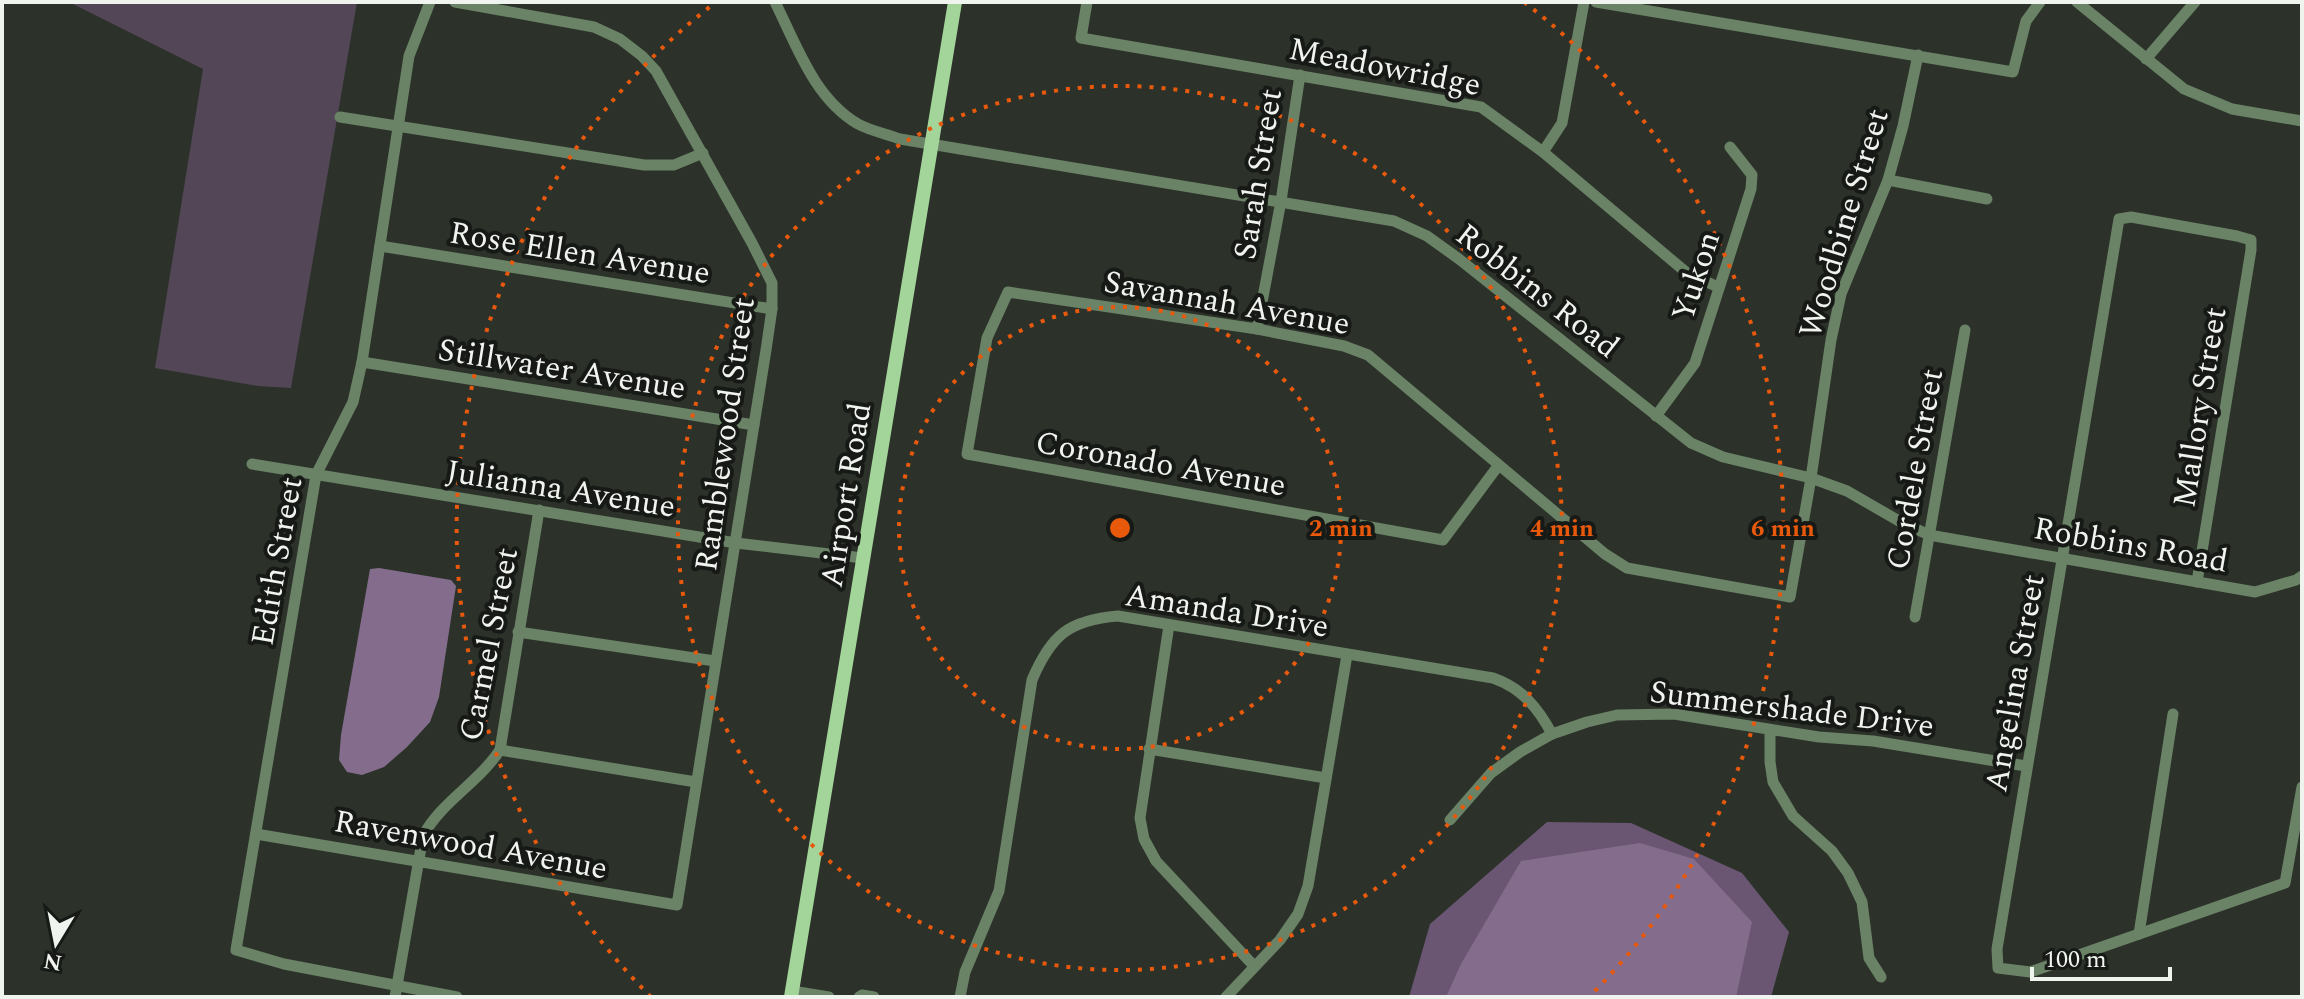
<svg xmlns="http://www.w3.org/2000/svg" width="2304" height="999" font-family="Spectral,serif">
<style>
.green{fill:#524657}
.forest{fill:#6a5572}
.water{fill:#846d8c}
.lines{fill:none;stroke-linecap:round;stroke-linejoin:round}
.minor{stroke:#6a8266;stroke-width:11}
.major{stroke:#a3d59a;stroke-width:14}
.ring{fill:none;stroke:#e8590c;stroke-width:4;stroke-dasharray:4 8}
.labels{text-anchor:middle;stroke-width:8;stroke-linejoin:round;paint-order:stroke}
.street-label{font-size:32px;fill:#f0f4ef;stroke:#161915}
.centre{fill:#e8590c;stroke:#161915;stroke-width:4}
.ring-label{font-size:24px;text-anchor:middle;font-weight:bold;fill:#e8590c;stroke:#161915;stroke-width:8;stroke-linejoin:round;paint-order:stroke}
</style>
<rect width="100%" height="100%" fill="#2c322a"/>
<polygon class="green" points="69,2 357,2 291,388 258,386 155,368 203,69"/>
<polygon class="forest" points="1547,822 1631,823 1742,873 1789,932 1771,997 1409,997 1430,924"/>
<g class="water">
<polygon points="379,568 451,580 456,586 439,697 430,722 407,747 384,767 362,775 347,772 339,760 341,735 370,569"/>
<polygon points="1640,843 1694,859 1752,922 1736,997 1446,997 1461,964 1521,861"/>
</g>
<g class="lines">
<g class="minor">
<polyline points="430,2 409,56 362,362 353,402 316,475 236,950 284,964 457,997"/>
<path d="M775,2c22,44 39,96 83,122 13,7 29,10 42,15l494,82 33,15 32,23 232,184 32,14 88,21 36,13 52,30 30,14 326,57 41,-12 6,-4"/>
<polyline points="1087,2 1081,38 1481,107 1543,152 1687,273 1718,287"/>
<polyline points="1596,2 2013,72 2026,21 2040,2"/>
<polyline points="2077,2 2184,89 2232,109 2302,121"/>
<polyline points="2146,59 2195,2"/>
<polyline points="340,117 644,165 674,165 703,153"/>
<polyline points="1543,152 1562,123 1584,2"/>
<polyline points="1888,180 1987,199"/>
<polyline points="380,246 772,309"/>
<polyline points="1257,329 1281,201 1300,75"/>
<polyline points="362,362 754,425"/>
<polyline points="1656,416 1695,363 1751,189 1752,175 1730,147"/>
<polyline points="252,464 736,543 863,558"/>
<polyline points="1498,466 1443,540 967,454 987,338 1008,292 1257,329 1344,346 1368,355 1605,554 1627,568 1790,597 1811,478 1831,340 1841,294 1888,180 1903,126 1918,55"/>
<polyline points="2197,582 2251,250 2251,240 2237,236 2131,217 2119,219 1997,949 1998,968 2030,972 2285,883 2302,787"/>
<polyline points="1915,617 1965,330"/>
<polyline points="1169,625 1140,818 1144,839 1156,861 1254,966"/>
<polyline points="518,632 715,661"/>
<polyline points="1770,730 1770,762 1773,782 1793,816 1832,851 1848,873 1862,902 1869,958 1881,977"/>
<polyline points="1149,749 1326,778"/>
<polyline points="500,750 696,782"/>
<polyline points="1450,820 1491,773 1520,752 1552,734 1587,722 1617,715 1674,714 1819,737 1873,741 2026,766"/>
<polyline points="256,834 677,905 766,350 772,309 772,283 752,243 656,71 642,56 620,39 594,27 455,2"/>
<polyline points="2139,934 2173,714"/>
<polyline points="792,991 829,997"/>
<path d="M395,997l28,-161c17,-33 55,-53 77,-86l39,-240"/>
<polyline points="859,997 862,995 874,997"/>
<path d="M960,997l5,-25 34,-81 33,-211c19,-45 37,-60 86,-64l375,62c29,10 45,30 59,56"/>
<polyline points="1226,997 1280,940 1298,914 1308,886 1347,655"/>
</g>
<polyline class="major" points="791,997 955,2"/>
</g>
<g class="ring">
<circle cx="1120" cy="528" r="221"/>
<circle cx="1120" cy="528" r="442"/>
<path d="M651 997A663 663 0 0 1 716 2M1524 2A663 663 0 0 1 1589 997"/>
</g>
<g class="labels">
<g class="street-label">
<text transform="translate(1385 66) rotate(11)" y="11">Meadowridge</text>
<text transform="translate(1257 174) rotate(-81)" y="11">Sarah Street</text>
<text transform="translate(1843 223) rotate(-73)" y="11">Woodbine Street</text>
<text transform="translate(580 252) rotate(9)" y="11">Rose Ellen Avenue</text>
<text transform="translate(1695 276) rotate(-72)" y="11">Yukon</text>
<text transform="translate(1538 290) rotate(38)" y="11">Robbins Road</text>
<text transform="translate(1227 302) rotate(10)" y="11">Savannah Avenue</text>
<text transform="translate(562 368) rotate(9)" y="11">Stillwater Avenue</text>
<text transform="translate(2199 407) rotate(-81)" y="11">Mallory Street</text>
<text transform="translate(724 434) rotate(-82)" y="11">Ramblewood Street</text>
<text transform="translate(1161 463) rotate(10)" y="11">Coronado Avenue</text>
<text transform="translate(1914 469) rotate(-80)" y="11">Cordele Street</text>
<text transform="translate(561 488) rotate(9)" y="11">Julianna Avenue</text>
<text transform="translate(845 495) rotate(-81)" y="11">Airport Road</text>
<text transform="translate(2131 544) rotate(10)" y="11">Robbins Road</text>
<text transform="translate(276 561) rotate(-80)" y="11">Edith Street</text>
<text transform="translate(1227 610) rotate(9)" y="11">Amanda Drive</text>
<text transform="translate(488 644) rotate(-79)" y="11">Carmel Street</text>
<text transform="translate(2014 683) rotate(-80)" y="11">Angelina Street</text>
<text transform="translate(1792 708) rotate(7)" y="11">Summershade Drive</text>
<text transform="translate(471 844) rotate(10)" y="11">Ravenwood Avenue</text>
</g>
</g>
<circle cx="1120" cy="528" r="12" class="centre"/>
<g class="ring-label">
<text x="1341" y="536">2 min</text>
<text x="1562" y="536">4 min</text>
<text x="1783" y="536">6 min</text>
</g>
<rect width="2304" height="999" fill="none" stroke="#f0f4ef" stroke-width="8"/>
<g transform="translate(56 943) rotate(190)" stroke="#161915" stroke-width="6" paint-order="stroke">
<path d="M0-6L14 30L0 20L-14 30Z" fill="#f0f4ef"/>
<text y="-12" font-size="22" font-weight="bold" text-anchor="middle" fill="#f0f4ef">N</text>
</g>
<path d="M2032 967v12h138v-12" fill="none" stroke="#f0f4ef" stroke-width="4"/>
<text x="2044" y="967" font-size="24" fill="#f0f4ef" stroke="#161915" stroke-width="6" paint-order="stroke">100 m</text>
</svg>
